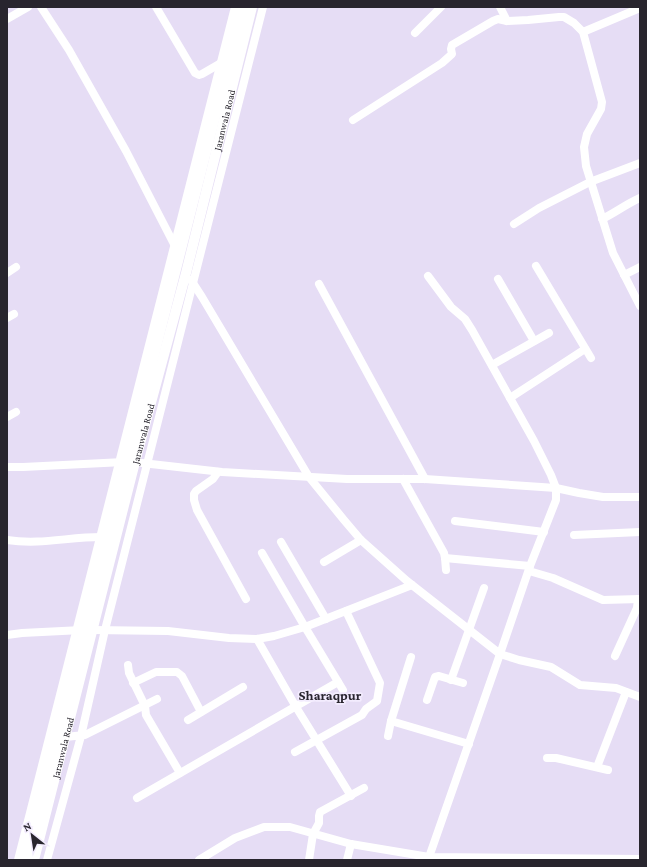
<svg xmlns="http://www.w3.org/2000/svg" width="647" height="867" font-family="'Crimson Pro',serif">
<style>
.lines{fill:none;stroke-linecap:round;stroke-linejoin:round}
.minor{stroke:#fff;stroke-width:8}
.major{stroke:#fff;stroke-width:10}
.labels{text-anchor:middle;stroke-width:3.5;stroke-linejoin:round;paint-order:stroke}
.street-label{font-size:10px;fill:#28252e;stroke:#f3ecfe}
.district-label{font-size:14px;font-weight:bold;fill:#28252e;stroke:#f3ecfe}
</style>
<rect width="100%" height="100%" fill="#e6ddf5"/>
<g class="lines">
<g class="minor">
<polyline points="41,7 69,50 126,151 176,248"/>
<polyline points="156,7 195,73 199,75 202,74 221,63"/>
<polyline points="500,7 507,21"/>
<polyline points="7,19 28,7"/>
<polyline points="583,32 640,8"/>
<polyline points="415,33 441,7"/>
<polyline points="353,120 442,63 452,54 451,49 452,45 493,21 498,19 507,21 528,20 559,17 564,17 574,23 583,32 602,102 601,109 587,134 584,147 586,166 613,253 640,306"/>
<path d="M602,219c13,-6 24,-15 38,-21"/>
<polyline points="514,224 539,208 590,182 640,163"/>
<polyline points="536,266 591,358"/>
<polyline points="7,273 16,267"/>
<polyline points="624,275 640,267"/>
<polyline points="498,279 534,341"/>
<polyline points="191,280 202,297 309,477 344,520 361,540 407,581 500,654 519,660 551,667 580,685 616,688 640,697"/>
<polyline points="319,284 425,479"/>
<polyline points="7,318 14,314"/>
<polyline points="492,365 549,333"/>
<polyline points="510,398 585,349"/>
<polyline points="7,417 16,412"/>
<polyline points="142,463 222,472 347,479 425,479 556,488 579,493 603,497 640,497"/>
<polyline points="7,467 23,467 124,462"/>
<polyline points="218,472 213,479 196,491 194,494 194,500 197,510 246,599"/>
<polyline points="403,479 444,553 445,558 446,570"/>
<polyline points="455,521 544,532"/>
<polyline points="574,535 640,532"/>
<path d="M7,540c34,5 61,-3 94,-3"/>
<polyline points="281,542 326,619"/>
<polyline points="262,553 305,627 343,690"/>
<polyline points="445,558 530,566"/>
<polyline points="324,562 361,540"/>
<polyline points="529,571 553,578 603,600 640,599"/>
<polyline points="92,630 168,631 229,638 257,639 274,636 305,627 412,585"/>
<polyline points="7,635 22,633 82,630"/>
<polyline points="257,639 296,707 351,796"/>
<polyline points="615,656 637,608 638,599"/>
<polyline points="128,665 129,673 145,706 146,715 180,773"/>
<polyline points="451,680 484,588"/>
<polyline points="133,683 156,672 177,672 182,676 201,712"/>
<polyline points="427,700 435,677 439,676 463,683"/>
<polyline points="188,720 243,687"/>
<polyline points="391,721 469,744"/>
<polyline points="388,736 391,721 411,657"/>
<polyline points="65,737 85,735 157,699"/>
<polyline points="295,752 362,715 366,709 377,701 380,683 346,611"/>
<polyline points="547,758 556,758 608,770"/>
<polyline points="597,767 626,692"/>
<polyline points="137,798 338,682"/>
<polyline points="18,860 235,7"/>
<polyline points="47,860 81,736 105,630 263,7"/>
<polyline points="199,860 235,838 264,827 290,827 351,844 429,857 640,859"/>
<polyline points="309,860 313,834 319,823 319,816 320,812 364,788"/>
<polyline points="347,860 351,844"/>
<polyline points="428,860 500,654 530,566 556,500 556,488 551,475 534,441 472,330 465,319 451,307 428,276"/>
</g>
<g class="major">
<polyline points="25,860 243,7"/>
<path id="s1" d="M34,860l101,-398 51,-189 66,-266"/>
</g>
</g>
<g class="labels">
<g class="street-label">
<text dy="4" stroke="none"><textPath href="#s1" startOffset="764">Jaranwala Road</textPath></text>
<text dy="4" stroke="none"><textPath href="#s1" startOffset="440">Jaranwala Road</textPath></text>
<text dy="4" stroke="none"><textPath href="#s1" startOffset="116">Jaranwala Road</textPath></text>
</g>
<g class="district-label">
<text x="330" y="700">Sharaqpur</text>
</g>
</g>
<rect width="647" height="867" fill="none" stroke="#28252e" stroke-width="16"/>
<g transform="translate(32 835) rotate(330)" stroke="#f3ecfe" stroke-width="3" paint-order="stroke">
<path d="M0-3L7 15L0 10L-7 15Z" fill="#28252e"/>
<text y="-6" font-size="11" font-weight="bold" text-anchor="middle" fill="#28252e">N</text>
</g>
</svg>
